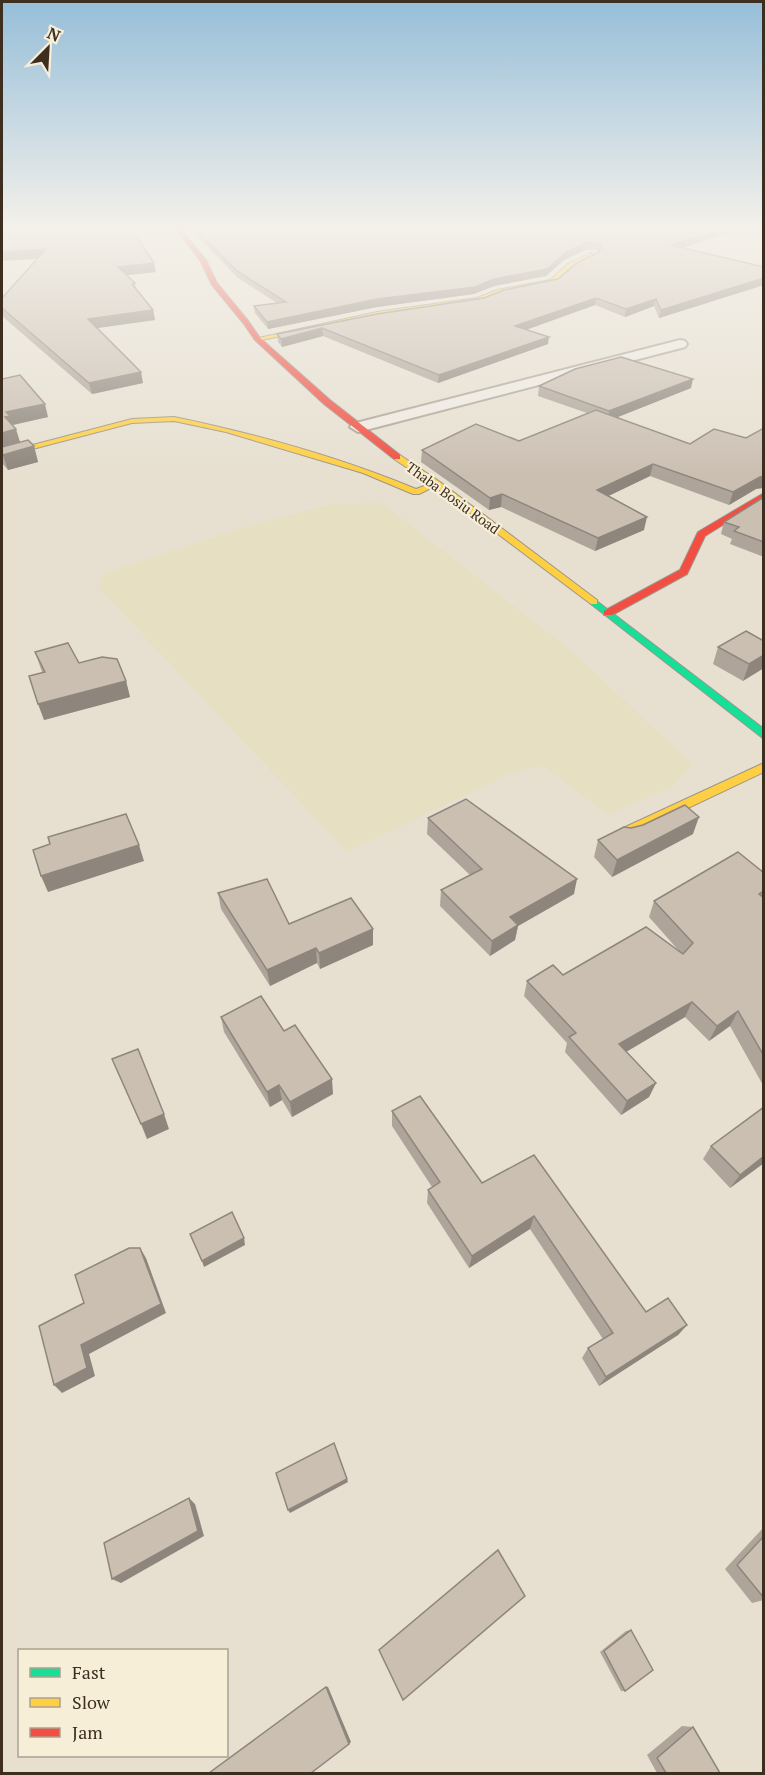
<svg xmlns="http://www.w3.org/2000/svg" width="765" height="1775" font-family="'PT Serif',serif">
<style>
.farmland{fill:#e6dfc2}
.lines{fill:none;stroke-linecap:round;stroke-linejoin:round}
.street-casing{stroke:#ada599;stroke-width:4}
.fast-casing{stroke:#9c958a;stroke-width:2}
.slow-casing{stroke:#9c958a;stroke-width:2}
.jam-casing{stroke:#9c958a;stroke-width:2}
.street{fill:#efebe3;fill-rule:evenodd}
.fast{fill:#16e098;fill-rule:evenodd}
.slow{fill:#ffcf43;fill-rule:evenodd}
.jam{fill:#f24e42;fill-rule:evenodd}
.wall{fill:#afa499}
.shaded-wall{fill:#8e867d}
.building{fill:#cbbfb2;stroke:#8e867d;stroke-width:1.5}
.labels{text-anchor:middle;stroke-width:4.5;stroke-linejoin:round;paint-order:stroke}
.far-street-label{font-size:14px;fill:#3d2e20;stroke:#f7eed8}
</style>
<rect width="100%" height="100%" fill="#e7e0d1"/>
<polygon class="farmland" points="382,503 572,651 692,764 672,787 608,815 543,766 507,775 347,852 98,587 105,573 241,528 331,504"/>
<g class="lines">
<g class="street-casing">
<polygon id="street" points="680,340 685,341 687,344 685,347 358,432 350,427 352,424"/>
</g>
<g class="fast-casing">
<polygon id="fast" points="594,599 764,729 764,739 591,604 591,600"/>
</g>
<g class="slow-casing">
<g id="slow">
<polygon points="591,253 593,256 572,266 554,282 501,292 480,301 377,316 257,341 254,339 377,312 477,298 497,290 550,280 568,264"/>
<path d="M174,417c82,17 165,40 242,72l11,-4 4,3 -12,6h-6l-50,-21 -137,-41 -52,-11 -42,2 -130,34v-4l130,-34z"/>
<polygon points="394,455 400,455 440,482 597,600 597,604 591,604 434,486 394,459"/>
<polygon points="764,763 764,772 631,835 621,835 620,832 621,829"/>
</g>
</g>
<g class="jam-casing">
<g id="jam">
<polygon points="174,227 179,227 206,260 217,283 249,322 260,338 330,400 400,455 400,459 394,459 324,404 255,340 244,324 212,285 200,260"/>
<polygon points="764,493 764,499 705,536 687,574 612,615 604,615 604,611 680,570 698,532"/>
</g>
</g>
<use href="#street" class="street"/>
<use href="#fast" class="fast"/>
<use href="#slow" class="slow"/>
<use href="#jam" class="jam"/>
</g>
<g class="wall">
<polygon points="2,227 156,272 127,275 135,283 136,289 153,310 155,320 97,328 143,383 92,394 2,316 2,298 37,259"/>
<polygon points="188,227 746,227 682,248 764,267 764,285 659,318 654,306 625,317 595,305 526,330 548,344 438,383 323,336 282,347 278,342 277,334 484,298 558,279 599,252 596,250 585,250 564,260 546,276 494,286 474,294 377,307 268,329 255,313 254,306 277,303 238,278"/>
<polygon points="2,379 48,417 13,425 20,442 34,446 38,462 8,470 2,463"/>
<polygon points="539,386 691,388 617,417 756,489 729,505 650,476 608,496 644,530 595,551 501,507 489,510 421,462 422,450 519,441 587,413 538,396"/>
<polygon points="764,497 764,557 730,544 732,539 721,534 724,522"/>
<polygon points="764,641 743,681 713,664 718,647"/>
<polygon points="35,652 79,663 126,681 130,697 44,720 42,672"/>
<polygon points="428,818 574,894 518,926 515,940 490,956 440,906 441,890 470,875 427,834"/>
<polygon points="631,828 693,834 612,877 594,857 598,840"/>
<polygon points="764,873 764,1087 730,1026 709,1041 685,1017 626,1052 656,1083 649,1097 621,1115 565,1052 567,1043 524,996 527,981 563,975 680,952 649,917 654,901"/>
<polygon points="218,893 289,924 373,929 373,945 320,969 317,963 270,986 221,909"/>
<polygon points="221,1017 284,1031 333,1094 292,1117 282,1100 270,1107 224,1032"/>
<polygon points="764,1107 764,1163 730,1188 703,1159 711,1146"/>
<polygon points="392,1111 482,1183 534,1155 646,1312 687,1325 678,1335 599,1386 582,1358 588,1348 603,1339 530,1229 469,1268 427,1203 428,1190 432,1187 392,1126"/>
<polygon points="764,1527 764,1600 752,1603 725,1569"/>
<polygon points="631,1630 625,1691 621,1691 600,1652 626,1631"/>
<polygon points="682,1726 693,1727 720,1773 657,1773 647,1755"/>
</g>
<g class="shaded-wall">
<polygon points="727,227 746,227 670,252 671,245"/>
<polygon points="586,243 585,250 564,260 546,276 494,286 474,294 377,307 268,329 267,322 377,299 565,253"/>
<polygon points="46,249 48,258 2,261 2,252"/>
<polygon points="154,263 156,272 120,276 118,267"/>
<polygon points="764,278 764,285 659,318 661,310"/>
<polygon points="596,298 595,305 514,334 515,326"/>
<polygon points="656,299 654,306 625,317 626,309"/>
<polygon points="153,310 155,320 90,329 88,319"/>
<polygon points="322,328 323,336 282,347 281,339"/>
<polygon points="549,337 548,344 438,383 439,375"/>
<polygon points="141,372 143,383 92,394 89,383"/>
<polygon points="693,379 691,388 608,421 609,411"/>
<polygon points="45,404 48,417 12,425 5,417 6,412"/>
<polygon points="16,429 20,442 2,447 2,433"/>
<polygon points="34,446 38,462 8,470 3,455"/>
<polygon points="653,464 650,476 594,503 597,490"/>
<polygon points="764,476 764,488 756,489 729,505 733,492 760,477"/>
<polygon points="502,494 501,507 489,510 490,498"/>
<polygon points="647,517 644,530 595,551 598,538"/>
<polygon points="764,655 764,668 743,681 749,664"/>
<polygon points="126,681 130,697 44,720 38,704"/>
<polygon points="699,817 693,834 612,877 617,860"/>
<polygon points="139,845 144,861 48,892 41,876"/>
<polygon points="577,879 574,894 518,926 515,940 490,956 492,941 510,917"/>
<polygon points="373,929 373,945 320,969 319,953"/>
<polygon points="316,948 317,963 270,986 267,970"/>
<polygon points="692,1002 685,1017 614,1059 619,1044"/>
<polygon points="738,1011 730,1026 709,1041 717,1026"/>
<polygon points="332,1079 333,1094 292,1117 290,1102"/>
<polygon points="656,1083 649,1097 621,1115 627,1101"/>
<polygon points="279,1085 282,1100 270,1107 267,1092"/>
<polygon points="164,1114 169,1129 147,1139 141,1124"/>
<polygon points="764,1156 764,1163 730,1188 740,1175"/>
<polygon points="534,1216 530,1229 469,1268 472,1256"/>
<polygon points="244,1238 245,1245 204,1267 202,1261"/>
<polygon points="140,1248 146,1258 166,1313 89,1354 95,1376 62,1393 54,1385 81,1345"/>
<polygon points="687,1325 678,1335 599,1386 606,1377"/>
<polygon points="347,1479 348,1482 290,1513 288,1510"/>
<polygon points="189,1498 195,1504 204,1536 121,1583 112,1579"/>
<polygon points="326,1687 328,1687 351,1742 349,1744"/>
</g>
<g class="building">
<polygon points="2,227 130,227 154,263 118,267 135,283 132,284 153,310 88,319 141,372 89,383 2,308 2,298 46,249 2,252"/>
<polygon points="193,227 727,227 671,245 764,267 764,278 661,310 656,299 626,309 596,298 515,326 549,337 439,375 322,328 281,339 277,334 377,314 484,298 504,290 558,279 577,263 599,252 601,247 597,243 586,243 565,253 547,269 494,279 475,287 377,299 267,322 254,306 286,302 237,271"/>
<polygon points="621,357 693,379 609,411 539,386 575,369"/>
<polygon points="20,375 45,404 6,412 10,416 5,417 16,429 2,433 2,379"/>
<polygon points="596,410 690,444 714,429 746,438 764,428 764,476 760,477 733,492 653,464 597,490 647,517 598,538 502,494 490,498 422,450 476,424 519,441"/>
<polygon points="28,440 34,446 3,455 2,453 2,447"/>
<polygon points="764,497 764,542 734,531 739,527 724,522"/>
<polygon points="746,631 764,641 764,655 749,664 718,647"/>
<polygon points="68,643 79,663 102,657 117,659 126,681 38,704 29,676 45,672 35,652"/>
<polygon points="466,799 577,879 510,917 518,925 492,941 441,890 482,869 428,818"/>
<polygon points="685,805 699,817 617,860 598,840 624,827 631,828 643,825"/>
<polygon points="126,814 139,845 41,876 33,850 50,844 48,837"/>
<polygon points="738,852 764,873 764,891 759,894 764,898 764,1056 738,1011 717,1026 692,1002 619,1044 656,1083 627,1101 569,1037 576,1033 527,981 553,965 563,975 646,927 683,954 693,943 654,901"/>
<polygon points="267,879 289,924 351,898 373,929 319,953 316,948 267,970 218,893"/>
<polygon points="261,996 284,1031 295,1025 332,1079 290,1102 279,1085 267,1092 221,1017"/>
<polygon points="138,1049 164,1114 141,1124 112,1059"/>
<polygon points="420,1096 482,1183 534,1155 646,1312 668,1298 687,1325 606,1377 588,1348 613,1333 534,1216 472,1256 428,1190 440,1182 392,1111"/>
<polygon points="764,1107 764,1156 740,1175 711,1146"/>
<polygon points="232,1212 244,1238 202,1261 190,1234"/>
<polygon points="129,1248 140,1248 161,1304 81,1345 87,1368 54,1385 39,1326 84,1303 75,1275"/>
<polygon points="334,1443 347,1479 288,1510 276,1473"/>
<polygon points="189,1498 198,1531 112,1579 104,1543"/>
<polygon points="764,1536 764,1598 737,1565"/>
<polygon points="498,1550 525,1596 403,1700 379,1650"/>
<polygon points="631,1630 653,1670 625,1691 604,1651"/>
<polygon points="326,1687 349,1744 311,1773 209,1773"/>
<polygon points="693,1727 720,1773 666,1773 657,1758"/>
</g>
<linearGradient id="sky" x2="0" y2="1"><stop stop-color="#96bed9"/><stop offset="0.48" stop-color="#f4f1ea"/><stop offset="1" stop-color="#f4f1ea" stop-opacity="0"/></linearGradient>
<rect width="765" height="476" fill="url(#sky)"/>
<g class="labels">
<g class="far-street-label">
<text transform="translate(453 498) rotate(36)" y="5">Thaba Bosiu Road</text>
</g>
</g>
<rect width="765" height="1775" fill="none" stroke="#3d2e20" stroke-width="6"/>
<rect x="18" y="1649" width="210" height="108" fill="#f7eed8" stroke="#ada18e" stroke-width="1.5"/>
<rect x="30" y="1668" width="30" height="9" fill="#16e098" stroke="#ada18e" stroke-width="1.5"/>
<text x="72" y="1679" font-size="18" fill="#3d2e20">Fast</text>
<rect x="30" y="1698" width="30" height="9" fill="#ffcf43" stroke="#ada18e" stroke-width="1.5"/>
<text x="72" y="1709" font-size="18" fill="#3d2e20">Slow</text>
<rect x="30" y="1728" width="30" height="9" fill="#f24e42" stroke="#ada18e" stroke-width="1.5"/>
<text x="72" y="1739" font-size="18" fill="#3d2e20">Jam</text>
<g transform="translate(48 48) rotate(24)" stroke="#f7eed8" stroke-width="4.5" paint-order="stroke">
<path d="M0-4.5L10 22L0 15L-10 22Z" fill="#3d2e20"/>
<text y="-9" font-size="16" font-weight="bold" text-anchor="middle" fill="#3d2e20">N</text>
</g>
</svg>
